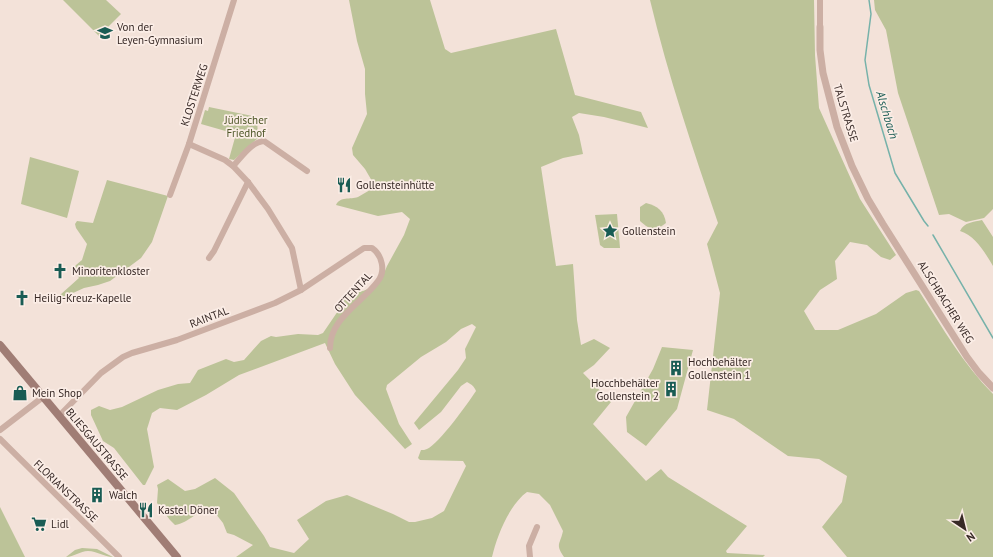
<svg xmlns="http://www.w3.org/2000/svg" width="993" height="557" font-family="'PT Sans',sans-serif">
<style>
.green{fill:#bcc398}
.lines{fill:none;stroke-linecap:round;stroke-linejoin:round}
.stream{stroke:#76b2aa;stroke-width:1.5}
.minor{stroke:#ccafa4;stroke-width:6}
.tertiary{stroke:#ccafa4;stroke-width:7}
.secondary{stroke:#a07d75;stroke-width:8}
.labels{text-anchor:middle;stroke-width:3.5;stroke-linejoin:round;paint-order:stroke}
.poi-label{font-size:11px;fill:#372926;stroke:#fbede6;text-anchor:start}
.street-label{font-size:11px;fill:#372926;stroke:#fbede6}
.park-label{font-size:11px;fill:#4e5728;stroke:#fbede6}
.water-label{font-size:12px;font-style:italic;fill:#195c54;stroke:#fbede6}
</style>
<rect width="100%" height="100%" fill="#f3e2d9"/>
<g class="green">
<polygon points="63,0 106,0 121,14 99,36"/>
<path d="M349,0h81l15,49 6,4 105,-24 19,66 66,17 7,16 -44,-11 -25,-4 -7,4 7,18 4,19 -20,4 -22,9 15,99 17,-2 4,56 4,25 13,-6 16,9 -16,17 -11,8 28,29 -18,22 53,57 15,-12 7,8 79,49 -21,25 1,2 38,2 -2,2h-199c-9,-13 -4,-12 -1,-26l-13,-26 -11,-11 -12,-2c-18,13 -30,44 -35,65h-256l17,-12 -19,-10 -7,-2 -4,-10 -11,-14c-14,0 -23,14 -37,16l-5,-5 -13,-17 1,-14 -1,-4 11,-6 17,12 10,-2 20,-11 19,15 30,43 6,11 24,6 15,-14 -12,-19 29,-19 21,-6 46,19 16,8h6l17,-4 12,-7 22,-45 -3,-5 -43,-1 -2,-2 3,-8c2,0 4,0 6,-1 12,-5 41,-46 49,-58 -2,-5 -4,-6 -9,-9l-6,4 -20,26 -22,18 -5,-7 44,-53 8,-12 -1,-9 11,-22 -4,-3 -11,5 -15,13 -25,15 -34,28 -1,4 13,35 13,20 -7,5 -50,-54 -20,-31 -10,-21 -86,32 -33,20 -29,15 -17,-2 -8,5 -5,16 7,38 -9,18h-2l-29,-37 -11,-7 -12,-26v-5l8,-4 11,4 12,-3 36,-17 20,-6 12,-1 8,-13 28,-11 8,3 10,-2 17,-19 10,-5 5,1 22,-3 20,1 5,-2 15,-22 2,-10 15,-9 8,-1 12,-5 7,-8 5,-12 17,-31 6,-16 -8,-7 -24,4 -42,-11c4,-9 14,-5 22,-8 4,-2 8,-5 12,-7l2,-9 -7,-12 -12,-14 -1,-7 15,-34 -2,-20v-25l-8,-28z"/>
<path d="M650,0h164l1,55 4,53 41,91 36,56 -6,5 -9,-3 -14,-12 -17,-3 -15,19 2,18 -17,11 -16,21 11,19h23l38,-16 30,-21 10,-3 3,1c23,36 44,73 74,103v163h-146l-25,-30 20,-25 5,-26 -28,-17 -31,-3 -54,-37 -27,-9 13,-117 -13,-49 11,-21c-25,-74 -50,-147 -68,-223z"/>
<polygon points="874,0 993,0 993,209 984,218 966,222 949,214 939,215 898,93 886,30 875,10"/>
<polygon points="209,107 257,117 258,138 234,160 229,159 236,134 201,124 205,110 208,111"/>
<polygon points="30,157 79,171 67,218 21,204"/>
<polygon points="107,180 168,196 152,242 141,258 110,281 98,285 84,288 62,298 60,295 79,278 73,269 76,265 82,260 87,244 76,228 75,224 77,221 93,223"/>
<path d="M646,203c12,3 18,8 20,20 -11,9 -16,7 -26,-2v-14z"/>
<polygon points="617,214 620,248 604,248 600,245 595,215"/>
<path d="M982,220l11,17v29c-8,-13 -17,-30 -33,-35 4,-9 14,-9 22,-11z"/>
<polygon points="662,347 693,350 677,409 646,446 627,432 626,417 653,369"/>
<polygon points="0,507 25,557 0,557"/>
<path d="M82,548l15,1 16,8c-9,0 -16,-6 -25,-6 -8,0 -14,6 -22,6l9,-7z"/>
</g>
<g class="lines">
<g class="stream">
<polyline points="869,0 871,14 865,60 869,85 895,173 924,221 928,226"/>
<polyline points="933,235 993,338"/>
</g>
<g class="minor">
<polyline points="820,27 820,0"/>
<polyline points="189,144 225,160 233,166 248,182 268,209 292,248 301,290"/>
<path d="M233,166c8,-8 18,-24 31,-25l43,30"/>
<polyline points="170,195 189,144 234,0"/>
<polyline points="209,258 214,251 248,182"/>
<path d="M59,416l42,-43 22,-16 9,-4 45,-13 98,-37 26,-13 63,-42h8c10,7 14,23 6,33 -16,22 -48,37 -48,67"/>
<polyline points="0,430 43,397"/>
<polyline points="0,439 119,557"/>
<polyline points="530,557 529,546 537,527"/>
</g>
<polyline class="tertiary" points="820,27 820,50 823,73 837,127 852,166 868,199 883,224 967,357 979,373 993,388"/>
<polyline class="secondary" points="0,345 177,557"/>
</g>
<defs>
<g id="school-bare" transform="scale(1.2)"><path d="M0-5L7-2L0 1L-7-2ZM-4 1L0 2.5L4 1V4Q0 6-4 4Z" fill="#195c54" stroke="#fbede6" stroke-width="2.5" paint-order="stroke"/></g>
<g id="restaurant-bare" transform="scale(1.2)"><path d="M-5-6h1v4h1v-4h1v4h1v-4h1v5L-1.5 .5V6h-2V.5L-5-1ZM5-6V6H3V1.5H1.5Q1.5-4 5-6Z" fill="#195c54" stroke="#fbede6" stroke-width="2.5" paint-order="stroke"/></g>
<g id="sight-bare" transform="scale(1.2)"><path d="M0-6L1.8-2.2L6-1.7L2.9 1.2L3.7 5.4L0 3.3L-3.7 5.4L-2.9 1.2L-6-1.7L-1.8-2.2Z" fill="#195c54" stroke="#fbede6" stroke-width="2.5" paint-order="stroke"/></g>
<g id="church-bare" transform="scale(1.2)"><path d="M-1.2-6h2.4v3.5h3.3v2.4h-3.3V6h-2.4V-.1h-3.3v-2.4h3.3Z" fill="#195c54" stroke="#fbede6" stroke-width="2.5" paint-order="stroke"/></g>
<g id="building-bare" transform="scale(1.2)"><path d="M-4-6H4V6H1V3H-1V6H-4ZM-2.5-4.3h1.7v1.8h-1.7ZM.8-4.3h1.7v1.8H.8ZM-2.5-1h1.7V.8h-1.7ZM.8-1h1.7V.8H.8Z" fill="#195c54" stroke="#fbede6" stroke-width="2.5" paint-order="stroke"/></g>
<g id="shop-bare" transform="scale(1.2)"><path d="M-5-2.5h2.3a2.7 3.5 0 0 1 5.4 0H5L5.5 6h-11ZM-1.5-2.5h3a1.5 2.3 0 0 0-3 0Z" fill="#195c54" stroke="#fbede6" stroke-width="2.5" paint-order="stroke"/></g>
<g id="supermarket-bare" transform="scale(1.2)"><path d="M-6-5.5h2.5l.6 2H6L4.5 2H-2.5L-4.4-4H-6ZM-1.5 3.2a1.3 1.3 0 1 0 .1 0ZM3 3.2a1.3 1.3 0 1 0 .1 0Z" fill="#195c54" stroke="#fbede6" stroke-width="2.5" paint-order="stroke"/></g>
</defs>
<g fill-rule="evenodd">
<use href="#school-bare" x="105" y="33"/>
<use href="#restaurant-bare" x="344" y="185"/>
<use href="#sight-bare" x="610" y="231"/>
<use href="#church-bare" x="60" y="271"/>
<use href="#church-bare" x="22" y="298"/>
<use href="#building-bare" x="676" y="368"/>
<use href="#building-bare" x="671" y="389"/>
<use href="#shop-bare" x="20" y="393"/>
<use href="#building-bare" x="97" y="495"/>
<use href="#restaurant-bare" x="146" y="510"/>
<use href="#supermarket-bare" x="39" y="524"/>
</g>
<g class="labels">
<g class="poi-label">
<text x="117" y="31">Von der<tspan x="117" dy="13">Leyen-Gymnasium</tspan></text>
<text x="356" y="189">Gollensteinhütte</text>
<text x="622" y="235">Gollenstein</text>
<text x="72" y="275">Minoritenkloster</text>
<text x="34" y="302">Heilig-Kreuz-Kapelle</text>
<text x="688" y="366">Hochbehälter<tspan x="688" dy="13">Gollenstein 1</tspan></text>
<text x="659" y="387" text-anchor="end">Hocchbehälter<tspan x="659" dy="13">Gollenstein 2</tspan></text>
<text x="32" y="397">Mein Shop</text>
<text x="109" y="499">Walch</text>
<text x="158" y="514">Kastel Döner</text>
<text x="51" y="528">Lidl</text>
</g>
<g class="street-label">
<text transform="translate(194 95) rotate(-72)" y="4">KLOSTERWEG</text>
<text transform="translate(846 113) rotate(73)" y="4">TALSTRASSE</text>
<text transform="translate(353 292) rotate(-48)" y="4">OTTENTAL</text>
<text transform="translate(946 302) rotate(58)" y="4">ALSCHBACHER WEG</text>
<text transform="translate(209 317) rotate(-21)" y="4">RAINTAL</text>
<text transform="translate(97 444) rotate(50)" y="4">BLIESGAUSTRASSE</text>
<text transform="translate(66 491) rotate(44)" y="4">FLORIANSTRASSE</text>
</g>
<g class="park-label">
<text x="246" y="124">Jüdischer<tspan x="246" dy="13">Friedhof</tspan></text>
</g>
<g class="water-label">
<text transform="translate(887 115) rotate(73)" y="4">Alschbach</text>
</g>
</g>
<g transform="translate(965 529) rotate(145)" stroke="#fbede6" stroke-width="3" paint-order="stroke">
<path d="M0-3L7 15L0 10L-7 15Z" fill="#372926"/>
<text y="-6" font-size="11" font-weight="bold" text-anchor="middle" fill="#372926">N</text>
</g>
</svg>
